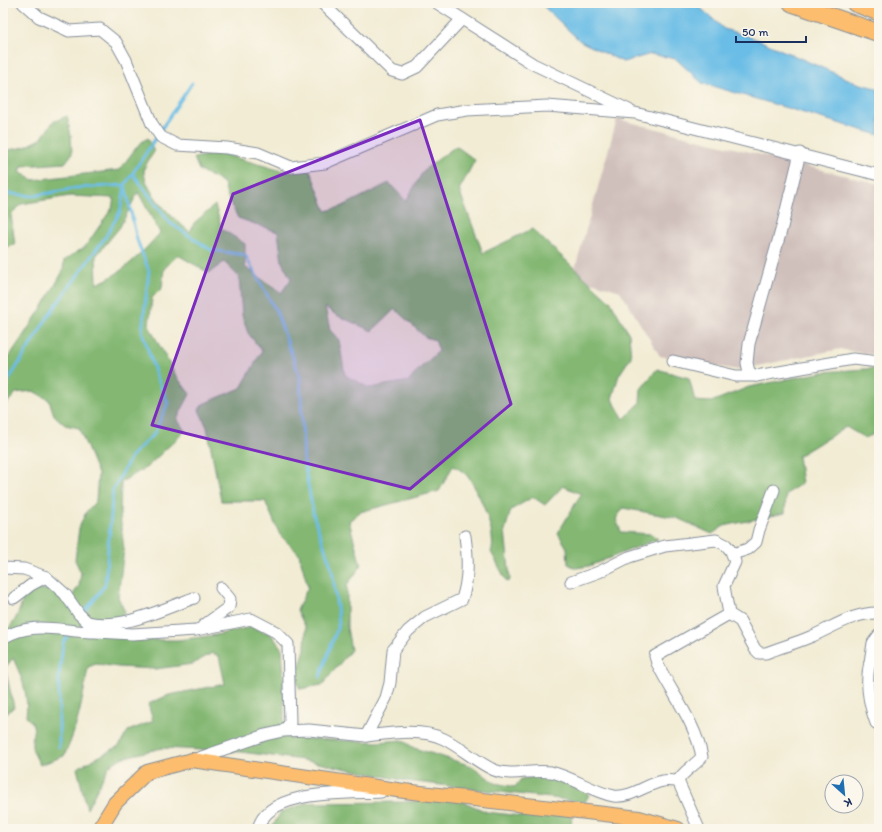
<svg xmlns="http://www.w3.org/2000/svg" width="882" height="832" font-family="Itim,sans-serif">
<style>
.industrial{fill:#d0c0bc}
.forest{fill:#83b772;stroke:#4f7368;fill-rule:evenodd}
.water{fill:#6bbde6;stroke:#4376a2}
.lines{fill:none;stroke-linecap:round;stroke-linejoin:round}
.stream{stroke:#6bbde6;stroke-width:3}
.minor-casing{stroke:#868e99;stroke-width:13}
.major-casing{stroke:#868e99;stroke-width:16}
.highway-casing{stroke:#868e99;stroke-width:19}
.minor{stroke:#fff;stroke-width:11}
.major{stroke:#fcbd6e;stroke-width:14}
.highway{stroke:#fcbd6e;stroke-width:17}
.marked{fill:#7b2cbf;fill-opacity:0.2;stroke:#7b2cbf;stroke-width:3;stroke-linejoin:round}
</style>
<rect width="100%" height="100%" fill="#fbf7ec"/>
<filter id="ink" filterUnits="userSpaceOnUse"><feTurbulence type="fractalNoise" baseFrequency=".025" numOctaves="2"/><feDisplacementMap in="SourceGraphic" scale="8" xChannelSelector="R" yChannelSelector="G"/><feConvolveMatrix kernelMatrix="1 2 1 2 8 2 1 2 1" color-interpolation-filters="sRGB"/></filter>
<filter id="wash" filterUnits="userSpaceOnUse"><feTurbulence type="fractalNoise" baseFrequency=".012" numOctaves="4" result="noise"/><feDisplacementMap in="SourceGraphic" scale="16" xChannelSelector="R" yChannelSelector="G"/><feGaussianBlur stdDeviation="0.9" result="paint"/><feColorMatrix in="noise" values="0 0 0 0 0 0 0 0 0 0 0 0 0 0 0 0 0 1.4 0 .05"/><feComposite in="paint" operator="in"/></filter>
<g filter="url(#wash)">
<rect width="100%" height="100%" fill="#f2ecd4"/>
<polygon class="industrial" points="617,119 879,184 879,356 840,349 738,370 660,356 620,291 573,276"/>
<g class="forest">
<path d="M67,116l4,20 1,18 -7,9 -43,3 -2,6 13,8 86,-10c9,-10 18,-27 29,-32l6,14c-3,5 -10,14 -10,19 1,22 30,48 46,61l4,-9 21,-18 7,24 23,15v23l36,26 10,-14 -9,-17 -4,-30 -40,-14 -12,-25 -2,-10 -25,-13 -5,-12 25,-5 67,19 24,-2 16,41 15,-4 48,-24 17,18 18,-31 32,-24 19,14 -16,30 24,63 49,-24 79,73 18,32 2,23 -12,18 -7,24 12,20 16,-16 1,-14 16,-20 32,9 6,23 16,1 38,-15 74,-15 56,-4v64l-14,6 -19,-11 -48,29 4,27 -16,11 -1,19 -61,13 -12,8 -35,-16 -54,-10 -7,11 5,13 30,2 7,5 -69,27 -13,2 -8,-4 -1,-16 -9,-15 23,-39 -18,-8 -18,19 -12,-8 -22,13 -6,20 5,50 -3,2 -16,-30c7,-16 -12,-61 -23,-75 -3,-5 -11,-9 -15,-11l-14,25 -79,21 -11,9 12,45 -14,19v43l4,22 -29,35 -22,4 -4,-10 9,-30 1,-21 -9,-18 11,-23 -9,-33 -19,-19 -15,-34h-44l-14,-74 -8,-17 4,-6 38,-16 21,-37 -14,-18 -6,-18 -3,-38 -15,-15 -15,11 -31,-18 -14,14 -2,19 -10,10 -3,28 27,50 14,18 -13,25 8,12 -38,36 -26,15 -1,33 4,34 -6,48 7,15 -10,13 13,15h50l38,-5 35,-8 20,7 11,15 2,30v39l5,20 88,4 25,-2 12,8 58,18 23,17 20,4 6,-8 20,-3 40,12 8,7 -4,7 -178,-21 -104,-21 -62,-8 -79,-4 -41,10 -12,8 -22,43 -10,-41 42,-22 9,-15 25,-10 -5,-17 21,-9 56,-11 -6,-28 -7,-3 -19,11 -38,5 -37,-2 -22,-3 -8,3c-5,31 -10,61 -24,89l-24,9c-3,-6 -9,-15 -8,-22 0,-12 6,-17 -6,-26 3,-22 -4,-39 -13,-59l-8,10 9,39 -11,9v-82c13,-11 17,-24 21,-40 17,-9 30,-3 48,2l7,-10 2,-13 -6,-13 4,-32 7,-16 10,-11 2,-27 -19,-46 -14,-3 -11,-10 -5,-15 -16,-9 -17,2 -13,15v-42l42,-63 18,-32 1,-11 21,-13 27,-39 2,-10 -44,-2 -49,8 -10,11 4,30 -12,3v-97l22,-4 16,-8 12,-17zM138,192l22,41c-19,21 -37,40 -63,51l-1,-28 24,-29zM325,307l11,8 36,16 23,-22 30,28 10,3 4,11 -20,18 -10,12 -40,7 -24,-13 -6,-35 -9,-10z"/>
<polygon points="455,798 487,812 520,816 572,814 571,829 271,829 281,812 307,803 404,802"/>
</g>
<polygon class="water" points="540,3 695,3 724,29 756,39 857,83 879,89 879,135 702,83 676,59 651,54 623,62 580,41"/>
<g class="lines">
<g class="stream">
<polyline points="160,131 192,83"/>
<polyline points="133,174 170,223 211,250 245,255 276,311 300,377 304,463 314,517 332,569 339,623 320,677"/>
<polyline points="3,193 33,196 76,188 125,185 157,136"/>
<polyline points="3,389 51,312 106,236 120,212 125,187"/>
<polyline points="83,614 105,585 113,490 132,455 154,434 168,403 156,375 142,331 149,271 137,240 125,185"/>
<polyline points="59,747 59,676 63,643 69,634"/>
</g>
</g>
</g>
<g filter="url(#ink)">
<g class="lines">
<g class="minor-casing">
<g id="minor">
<polyline points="23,3 39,17 69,31 100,29 116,42 126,60 152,124 161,137 177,145 227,148 258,153 291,167 325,163 437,115 467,110 547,106 635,113 879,175"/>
<polyline points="322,3 392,71 402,74 417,67 462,19"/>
<polyline points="437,3 533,64 629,110"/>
<polyline points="800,153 782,227 749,344 747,363 749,372 756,376 853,359 879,362"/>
<polyline points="673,361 736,376 756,376"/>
<polyline points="733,554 748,549 756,542 759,530 774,490"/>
<polyline points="3,568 24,569 46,577 65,594 79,614 98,632 132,634 196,630 251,619 276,632 288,644 290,723 283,731 265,735 193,760"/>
<path d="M571,582l28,-10 30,-15 36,-11 51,-6 10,5 5,6 4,11 -11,24 5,28 11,7 15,28 4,4h7c15,-6 30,-10 44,-16 22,-9 44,-25 69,-24"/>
<polyline points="14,598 31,585 46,577"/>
<path d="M88,622c35,8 74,-13 106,-24"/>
<polyline points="203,626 229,607 230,599 221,588"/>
<path d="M3,638c31,-19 62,-5 95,-6"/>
<polyline points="870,662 873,643 879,635"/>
<path d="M876,723c-7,-19 -11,-41 -6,-61l5,-2 4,2"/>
<path d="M283,731l26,-1 57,6 20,-38 4,-15 3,-33 15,-19 17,-14 37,-18c7,-21 6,-41 3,-63"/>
<path d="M366,736c25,-3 56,-8 78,3 18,9 32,23 50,31 17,7 39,-1 57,2 22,5 41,20 63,24 18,2 32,-12 49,-15 5,-1 10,0 15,0"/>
<path d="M258,829c9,-41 91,-35 123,-37"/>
<path d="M699,829l-21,-48c4,-9 16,-15 24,-24 -6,-34 -30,-63 -45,-94l-2,-7 74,-42"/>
</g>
</g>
<g class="major-casing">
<polyline id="major" points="99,829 115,803 147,772 192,760 404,791 639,818 678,829"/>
</g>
<g class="highway-casing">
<g id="highway">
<polyline points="792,3 879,33"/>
<polyline points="855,3 879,12"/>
</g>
</g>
<use href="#minor" class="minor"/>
<use href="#major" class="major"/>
<use href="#highway" class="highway"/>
</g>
</g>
<path class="marked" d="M420,120l91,284 -101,85 -258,-64 81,-231z"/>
<rect width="882" height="832" fill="none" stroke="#fbf7ec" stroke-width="16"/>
<g transform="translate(844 794) rotate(153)"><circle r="19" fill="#fbf7ec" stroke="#a1a7b3"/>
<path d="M0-3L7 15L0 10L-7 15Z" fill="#1f6fb2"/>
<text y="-6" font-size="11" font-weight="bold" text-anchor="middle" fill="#1b2f5e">K</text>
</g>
<path d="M736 36v6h70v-6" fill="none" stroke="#1b2f5e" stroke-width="2"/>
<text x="742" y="36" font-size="12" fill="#1b2f5e" stroke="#fbf7ec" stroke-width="3" paint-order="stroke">50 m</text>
</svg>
